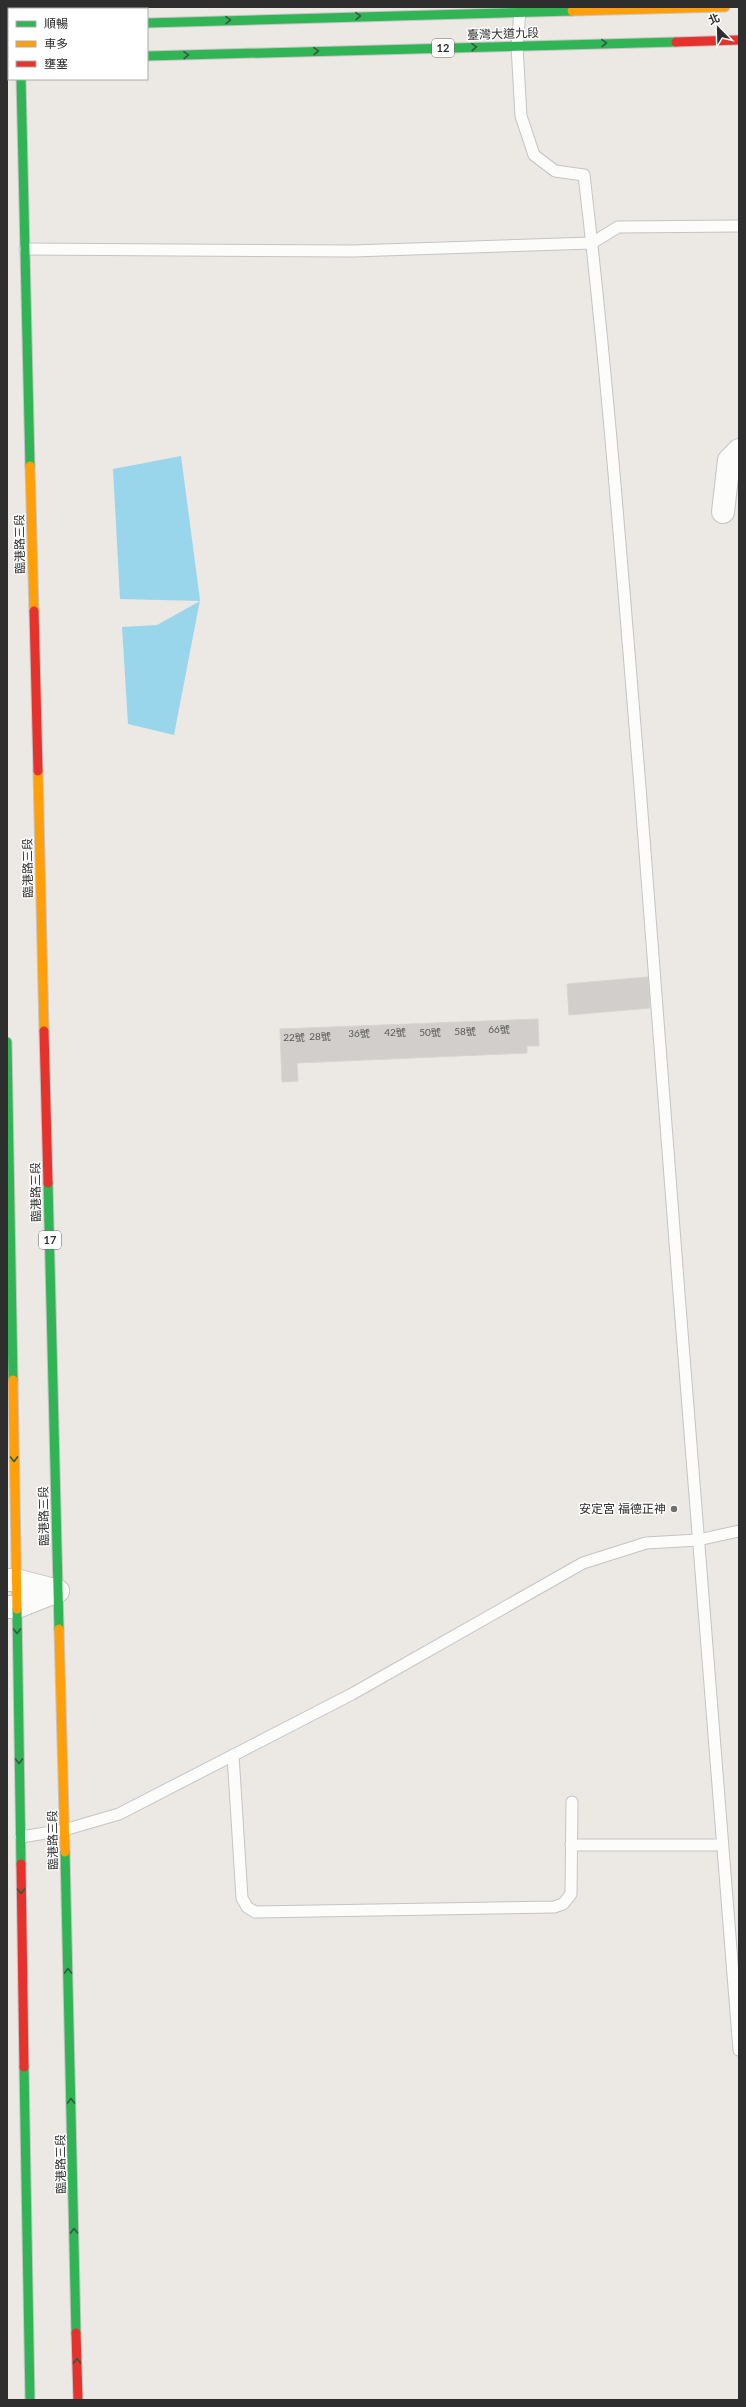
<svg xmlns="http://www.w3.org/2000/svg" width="746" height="2407" font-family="Lato,'Noto Sans TC',sans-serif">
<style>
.water{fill:#99d6ec}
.building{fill:#d1cecb;stroke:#d7d4d0}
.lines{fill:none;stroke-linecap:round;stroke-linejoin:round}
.lane-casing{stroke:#c5c4c5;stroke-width:13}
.street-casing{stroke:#c5c4c5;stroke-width:24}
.fast-casing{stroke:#c6c5c4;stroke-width:11}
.slow-casing{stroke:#c6c5c4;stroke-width:11}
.jam-casing{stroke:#c6c5c4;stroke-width:11}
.lane{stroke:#fcfcfb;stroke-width:11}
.street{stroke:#fcfcfb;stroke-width:22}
.fast{stroke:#30b455;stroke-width:9}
.slow{stroke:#ff9f0a;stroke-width:9}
.jam{stroke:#e5322d;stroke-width:9}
.oneway{stroke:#2f5d3c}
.poi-dot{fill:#706f6e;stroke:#fff;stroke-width:1.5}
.labels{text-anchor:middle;stroke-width:3;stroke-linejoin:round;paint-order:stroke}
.number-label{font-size:10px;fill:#585857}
.shield{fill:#fff;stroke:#6d6d6d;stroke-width:1}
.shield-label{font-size:11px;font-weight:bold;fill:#2e2e2e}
.street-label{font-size:12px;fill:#2e2e2e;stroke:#fff}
.poi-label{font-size:12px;fill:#2e2e2e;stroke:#fff;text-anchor:end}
</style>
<rect width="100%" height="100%" fill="#ece8e4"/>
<polygon class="water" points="181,456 200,600 174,735 128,724 122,627 157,625 200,601 120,599 113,469"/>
<g class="building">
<polygon points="648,977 650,1008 569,1015 567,984"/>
<polygon points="538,1019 539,1046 527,1046 527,1053 297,1063 298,1081 282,1082 280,1029"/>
</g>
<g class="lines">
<g class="lane-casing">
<g id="lane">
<path d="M520,11l-3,35 4,70 13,39 21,16 29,4c24,203 39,407 56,612 34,421 62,842 99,1263"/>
<polyline points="25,249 353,251 592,243 618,227 739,226"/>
<polyline points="233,1755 242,1898 247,1907 255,1912 554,1907 563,1904 571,1894 572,1802"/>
<polyline points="21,1837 64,1830 119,1814 352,1694 583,1563 646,1543 698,1540 739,1531"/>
<polyline points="571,1845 722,1845"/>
</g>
</g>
<g class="street-casing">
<g id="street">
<polyline points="723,512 729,460 739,450"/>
<polyline points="7,1580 16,1580 58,1591"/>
<polyline points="7,1607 17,1607 58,1591"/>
</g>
</g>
<g class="fast-casing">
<g id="fast">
<polyline points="19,7 19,9"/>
<polyline points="49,7 49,9"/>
<polyline points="147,23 572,11"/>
<polyline points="147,56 676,42"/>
<polyline points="21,79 30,466"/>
<polyline points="7,1042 13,1380"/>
<polyline points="48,1183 59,1629"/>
<polyline points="17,1609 21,1864"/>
<polyline points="65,1852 76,2333"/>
<polyline points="24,2067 30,2400"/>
</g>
</g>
<g class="slow-casing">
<g id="slow">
<polyline points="572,11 725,7"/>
<polyline points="30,466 34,611"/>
<polyline points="38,771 44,1031"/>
<polyline points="13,1380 17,1609"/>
<polyline points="59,1629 65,1852"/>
</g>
</g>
<g class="jam-casing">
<g id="jam">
<polyline points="7,23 9,23"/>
<polyline points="676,42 739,40"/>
<polyline points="34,611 38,771"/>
<polyline points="44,1031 48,1183"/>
<polyline points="21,1864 24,2067"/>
<polyline points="76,2333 78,2400"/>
</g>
</g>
<use href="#lane" class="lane"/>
<use href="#street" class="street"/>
<use href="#fast" class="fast"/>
<use href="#slow" class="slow"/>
<use href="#jam" class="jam"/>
</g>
<defs><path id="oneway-chevron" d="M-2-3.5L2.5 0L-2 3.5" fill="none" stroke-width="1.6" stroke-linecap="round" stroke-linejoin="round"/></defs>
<g class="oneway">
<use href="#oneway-chevron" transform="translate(358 16) rotate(-2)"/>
<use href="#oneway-chevron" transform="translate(228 20) rotate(-2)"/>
<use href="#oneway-chevron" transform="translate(604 43) rotate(-2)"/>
<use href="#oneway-chevron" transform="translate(474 47) rotate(-2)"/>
<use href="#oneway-chevron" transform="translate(316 51) rotate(-2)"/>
<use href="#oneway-chevron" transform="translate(186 55) rotate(-2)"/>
<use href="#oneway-chevron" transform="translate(14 1459) rotate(89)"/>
<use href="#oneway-chevron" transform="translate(17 1631) rotate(89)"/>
<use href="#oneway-chevron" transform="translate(19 1761) rotate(89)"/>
<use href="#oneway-chevron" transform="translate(21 1891) rotate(89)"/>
<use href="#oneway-chevron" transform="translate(68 1971) rotate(-91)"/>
<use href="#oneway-chevron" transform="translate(71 2101) rotate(-91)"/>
<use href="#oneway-chevron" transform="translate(74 2231) rotate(-91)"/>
<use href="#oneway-chevron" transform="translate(77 2361) rotate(-91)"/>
</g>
<circle class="poi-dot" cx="674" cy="1509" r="4"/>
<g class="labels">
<g class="number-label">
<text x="499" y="1033">66號</text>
<text x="465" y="1035">58號</text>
<text x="395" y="1036">42號</text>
<text x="430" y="1036">50號</text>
<text x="359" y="1037">36號</text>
<text x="320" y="1040">28號</text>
<text x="294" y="1041">22號</text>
</g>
<g class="shield">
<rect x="432" y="39" width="22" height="18" rx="3"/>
<rect x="39" y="1231" width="22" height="18" rx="3"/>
</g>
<g class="shield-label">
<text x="443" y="52">12</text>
<text x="50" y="1244">17</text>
</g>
<g class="street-label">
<text transform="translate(503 34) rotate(-2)" y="4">臺灣大道九段</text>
<text transform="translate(20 544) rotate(-91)" y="4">臨港路三段</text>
<text transform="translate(28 868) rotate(-91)" y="4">臨港路三段</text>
<text transform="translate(36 1192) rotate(-91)" y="4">臨港路三段</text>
<text transform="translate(44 1516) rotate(-91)" y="4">臨港路三段</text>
<text transform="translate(53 1840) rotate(-91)" y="4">臨港路三段</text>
<text transform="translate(61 2164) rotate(-91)" y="4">臨港路三段</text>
</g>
<g class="poi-label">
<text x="666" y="1513">安定宮 福德正神</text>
</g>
</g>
<rect width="746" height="2407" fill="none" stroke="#2e2e2e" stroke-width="16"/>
<rect x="8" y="8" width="140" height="72" fill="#ffffff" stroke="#ababab"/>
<rect x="16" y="21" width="20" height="6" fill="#30b455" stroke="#ababab"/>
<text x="44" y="28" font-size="12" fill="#2e2e2e">順暢</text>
<rect x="16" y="41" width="20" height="6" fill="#ff9f0a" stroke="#ababab"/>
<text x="44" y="48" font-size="12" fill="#2e2e2e">車多</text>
<rect x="16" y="61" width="20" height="6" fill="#e5322d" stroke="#ababab"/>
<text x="44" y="68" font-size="12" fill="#2e2e2e">壅塞</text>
<g transform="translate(718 28) rotate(337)" stroke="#ffffff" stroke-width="3" paint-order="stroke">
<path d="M0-3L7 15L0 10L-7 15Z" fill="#2e2e2e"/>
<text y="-6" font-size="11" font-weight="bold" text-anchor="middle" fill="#2e2e2e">北</text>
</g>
</svg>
